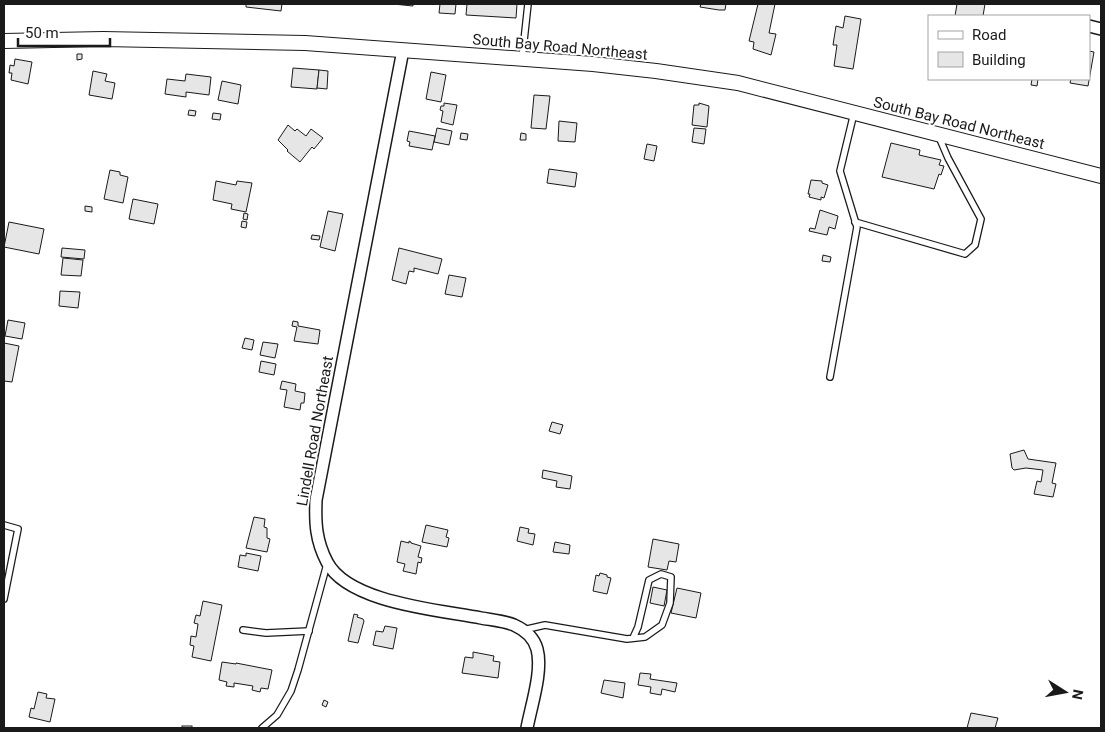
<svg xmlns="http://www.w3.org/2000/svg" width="1105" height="732" font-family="Roboto,sans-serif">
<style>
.building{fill:#e6e6e6;stroke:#1a1a1a}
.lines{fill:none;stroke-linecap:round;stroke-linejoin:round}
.service-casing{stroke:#1a1a1a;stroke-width:8}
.minor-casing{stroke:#1a1a1a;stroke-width:14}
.tertiary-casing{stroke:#1a1a1a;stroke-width:16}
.service{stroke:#fff;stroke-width:5.5}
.minor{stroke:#fff;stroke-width:11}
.tertiary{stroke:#fff;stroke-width:14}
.labels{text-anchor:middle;stroke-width:4;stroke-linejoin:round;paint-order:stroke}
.street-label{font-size:15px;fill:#1a1a1a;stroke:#fff}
</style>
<rect width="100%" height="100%" fill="#fff"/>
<g class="building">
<polygon points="246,4 282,4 281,11 246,7"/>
<polygon points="393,4 413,4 413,6"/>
<polygon points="440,4 456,4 455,14 439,13"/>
<polygon points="467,4 517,4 516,18 466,15"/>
<polygon points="701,4 726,4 725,10 719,10 700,7"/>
<polygon points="758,4 775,4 769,33 776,34 771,55 753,49 754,42 749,41"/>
<polygon points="957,4 985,4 983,16 955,16"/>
<polygon points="845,16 861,19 853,69 834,66 837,45 833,45 836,26 843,28"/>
<polygon points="1089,51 1094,52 1088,86 1070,83 1071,79 1089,79"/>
<polygon points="77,54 82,54 82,59 77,60"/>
<polygon points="15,59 32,62 28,84 11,80 12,73 9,73 10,65 14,66"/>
<polygon points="293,68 319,70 317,89 291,87"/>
<polygon points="319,70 328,71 327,89 317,88"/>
<polygon points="93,71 107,74 105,81 115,83 112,99 89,95"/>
<polygon points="431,72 446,75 441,102 426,99"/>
<polygon points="186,74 211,77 209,95 186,92 186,97 165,94 167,79 185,81"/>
<polygon points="1032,79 1038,79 1037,86 1031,85"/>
<polygon points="222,81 241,85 238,104 218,100"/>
<polygon points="534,95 550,96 546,129 531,128"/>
<polygon points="444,103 457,105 453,125 441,122 443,111 440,110 441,106 444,106"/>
<polygon points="699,103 709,106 707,127 692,125 694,105 699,105"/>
<polygon points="189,110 196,111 195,116 188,115"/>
<polygon points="213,113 221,114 220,120 212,119"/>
<polygon points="559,121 577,123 575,142 558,141"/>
<polygon points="288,125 295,131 297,129 306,136 311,129 323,138 314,149 312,147 300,162 287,151 288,150 278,140"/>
<polygon points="437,128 452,131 449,145 434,142"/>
<polygon points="694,128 706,129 704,144 692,142"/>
<polygon points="409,131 435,136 432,150 409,146 410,142 407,141"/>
<polygon points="461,133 468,134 467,140 460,139"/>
<polygon points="521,133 526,134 526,140 520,140"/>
<polygon points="891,143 920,150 919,155 941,160 939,165 944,166 941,175 939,174 934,189 882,177"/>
<polygon points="647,144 657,146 654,161 644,159"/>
<polygon points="549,169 577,173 575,187 547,183"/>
<polygon points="110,170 120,172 120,175 128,177 123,203 104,199"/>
<polygon points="811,180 822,181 822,183 828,185 824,198 821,197 821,200 809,197 810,194 808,194"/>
<polygon points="216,181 236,185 237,181 252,183 246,212 231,209 232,204 213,200"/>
<polygon points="133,199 158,204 154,224 129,219"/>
<polygon points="85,206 92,207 92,212 85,211"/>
<polygon points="820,210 838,216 835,229 829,227 827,235 809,231 810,228 815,229"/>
<polygon points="328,211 343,214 335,251 320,247"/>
<polygon points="244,213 248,214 247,220 243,219"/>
<polygon points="242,221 247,222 246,228 241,227"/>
<polygon points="9,222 44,229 39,254 4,247"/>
<polygon points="312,235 320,236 319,240 311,239"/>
<polygon points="62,248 85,250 84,259 61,257"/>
<polygon points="399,248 442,259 438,274 414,268 414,272 409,271 406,284 392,280"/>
<polygon points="823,255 831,257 830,262 822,261"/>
<polygon points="63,258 83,260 81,276 61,275"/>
<polygon points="449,275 466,278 462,297 445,294"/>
<polygon points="60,291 80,292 78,308 59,306"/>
<polygon points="8,320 25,323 22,339 5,336"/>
<polygon points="293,321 298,322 298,326 320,330 318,344 294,341 297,327 292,326"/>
<polygon points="245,338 254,340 252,350 242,348"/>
<polygon points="263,342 278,344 275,358 260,355"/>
<polygon points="4,343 19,346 12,382 4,381"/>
<polygon points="261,361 276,364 274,375 259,372"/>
<polygon points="282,381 296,384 295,391 305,393 304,403 301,403 300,410 284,407 287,390 280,389"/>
<polygon points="552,422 563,425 560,434 549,431"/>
<polygon points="1024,450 1028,459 1056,463 1052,483 1056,484 1053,497 1034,494 1037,481 1041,482 1043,470 1026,468 1014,470 1012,468 1010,454"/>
<polygon points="543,470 572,476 570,489 556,487 557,481 542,478"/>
<polygon points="254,517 265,519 264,527 267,528 267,538 270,539 267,552 246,548"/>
<polygon points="426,525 448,530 446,537 449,538 447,547 422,542"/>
<polygon points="520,527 529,529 528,533 535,534 533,545 517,541"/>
<polygon points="653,539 679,544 676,562 669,561 667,570 648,567"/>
<polygon points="401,541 409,543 409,541 411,542 411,543 421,546 418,557 422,558 421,563 418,562 416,574 403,571 405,564 397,562"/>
<polygon points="555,542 570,545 569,554 553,552"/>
<polygon points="246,553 261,556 258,571 238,567 240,555 246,556"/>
<polygon points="600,573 607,575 607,577 611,578 607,594 593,591 596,575 599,576"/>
<polygon points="653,587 667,590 664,606 650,603"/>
<polygon points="677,588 701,593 696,618 671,613"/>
<polygon points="203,601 222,605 211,661 192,657 194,646 190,645 191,636 196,637 198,624 194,623 196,615 200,616"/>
<polygon points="354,614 358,615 357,617 363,619 364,621 358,643 348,641"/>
<polygon points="385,626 397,628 393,649 373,645 376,631 383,632"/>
<polygon points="473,652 494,656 493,661 500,662 498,678 462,673 465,657 473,658"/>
<polygon points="222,662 236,664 236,663 272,670 268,689 261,688 260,692 252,690 253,686 234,683 234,687 226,686 227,682 219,680"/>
<polygon points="640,673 651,674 650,679 677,683 675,692 662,689 661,695 650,693 651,687 638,685"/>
<polygon points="604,680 625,683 623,698 601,693"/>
<polygon points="38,692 47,694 46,698 55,699 50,722 29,717 31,708 34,709"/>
<polygon points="324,700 328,702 326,707 322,705"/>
<polygon points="971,713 998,718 995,728 967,728"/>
<rect x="182" y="726" width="10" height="2"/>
</g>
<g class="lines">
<g class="service-casing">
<g id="service">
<polyline points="522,59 528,4"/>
<polyline points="855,222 965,254 975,245 981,219 948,158 939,137"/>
<polyline points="830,377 857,227 840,171 854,113"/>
<polyline points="4,525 18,529 4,599"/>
<polyline points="243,630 266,633 309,631"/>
<polyline points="523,630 545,625 627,639 645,637 662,625 670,603 671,577 661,574 649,580 638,627 633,638"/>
<polyline points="262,728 277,715 291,691 298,670 327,564"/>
</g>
</g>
<g class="minor-casing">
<g id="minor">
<polyline points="1089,26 1101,29"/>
<path d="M403,50l-87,450c-1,23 0,41 11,62 21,41 113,48 154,56 11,2 23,3 33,7 11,5 20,13 23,24 6,22 -6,57 -10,79"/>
</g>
</g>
<g class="tertiary-casing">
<polyline id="tertiary" points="4,41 103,39 305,43 593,64 656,71 738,83 1101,176"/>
</g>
<use href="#service" class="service"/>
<use href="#minor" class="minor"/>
<use href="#tertiary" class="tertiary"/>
</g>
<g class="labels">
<g class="street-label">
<text transform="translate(560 47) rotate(5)" y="5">South Bay Road Northeast</text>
<text transform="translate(959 123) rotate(14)" y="5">South Bay Road Northeast</text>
<text transform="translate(315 431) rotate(-80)" y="5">Lindell Road Northeast</text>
</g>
</g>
<rect width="1105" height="732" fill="none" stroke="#1a1a1a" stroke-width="10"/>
<rect x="928" y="15" width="162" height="65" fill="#ffffff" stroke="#a3a3a3"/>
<rect x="938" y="31" width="25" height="8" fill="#ffffff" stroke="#a3a3a3"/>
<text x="972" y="40" font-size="15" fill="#1a1a1a">Road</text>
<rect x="938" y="52" width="25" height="15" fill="#e6e6e6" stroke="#a3a3a3"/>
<text x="972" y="65" font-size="15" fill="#1a1a1a">Building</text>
<g transform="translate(1065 692) rotate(101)" stroke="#ffffff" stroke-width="4" paint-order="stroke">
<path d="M0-4L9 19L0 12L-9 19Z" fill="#1a1a1a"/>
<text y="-8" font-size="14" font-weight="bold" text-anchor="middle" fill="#1a1a1a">N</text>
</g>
<path d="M18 38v8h92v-8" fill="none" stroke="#1a1a1a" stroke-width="2.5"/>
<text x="25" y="38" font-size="15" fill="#1a1a1a" stroke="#ffffff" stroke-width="4" paint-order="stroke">50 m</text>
</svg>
